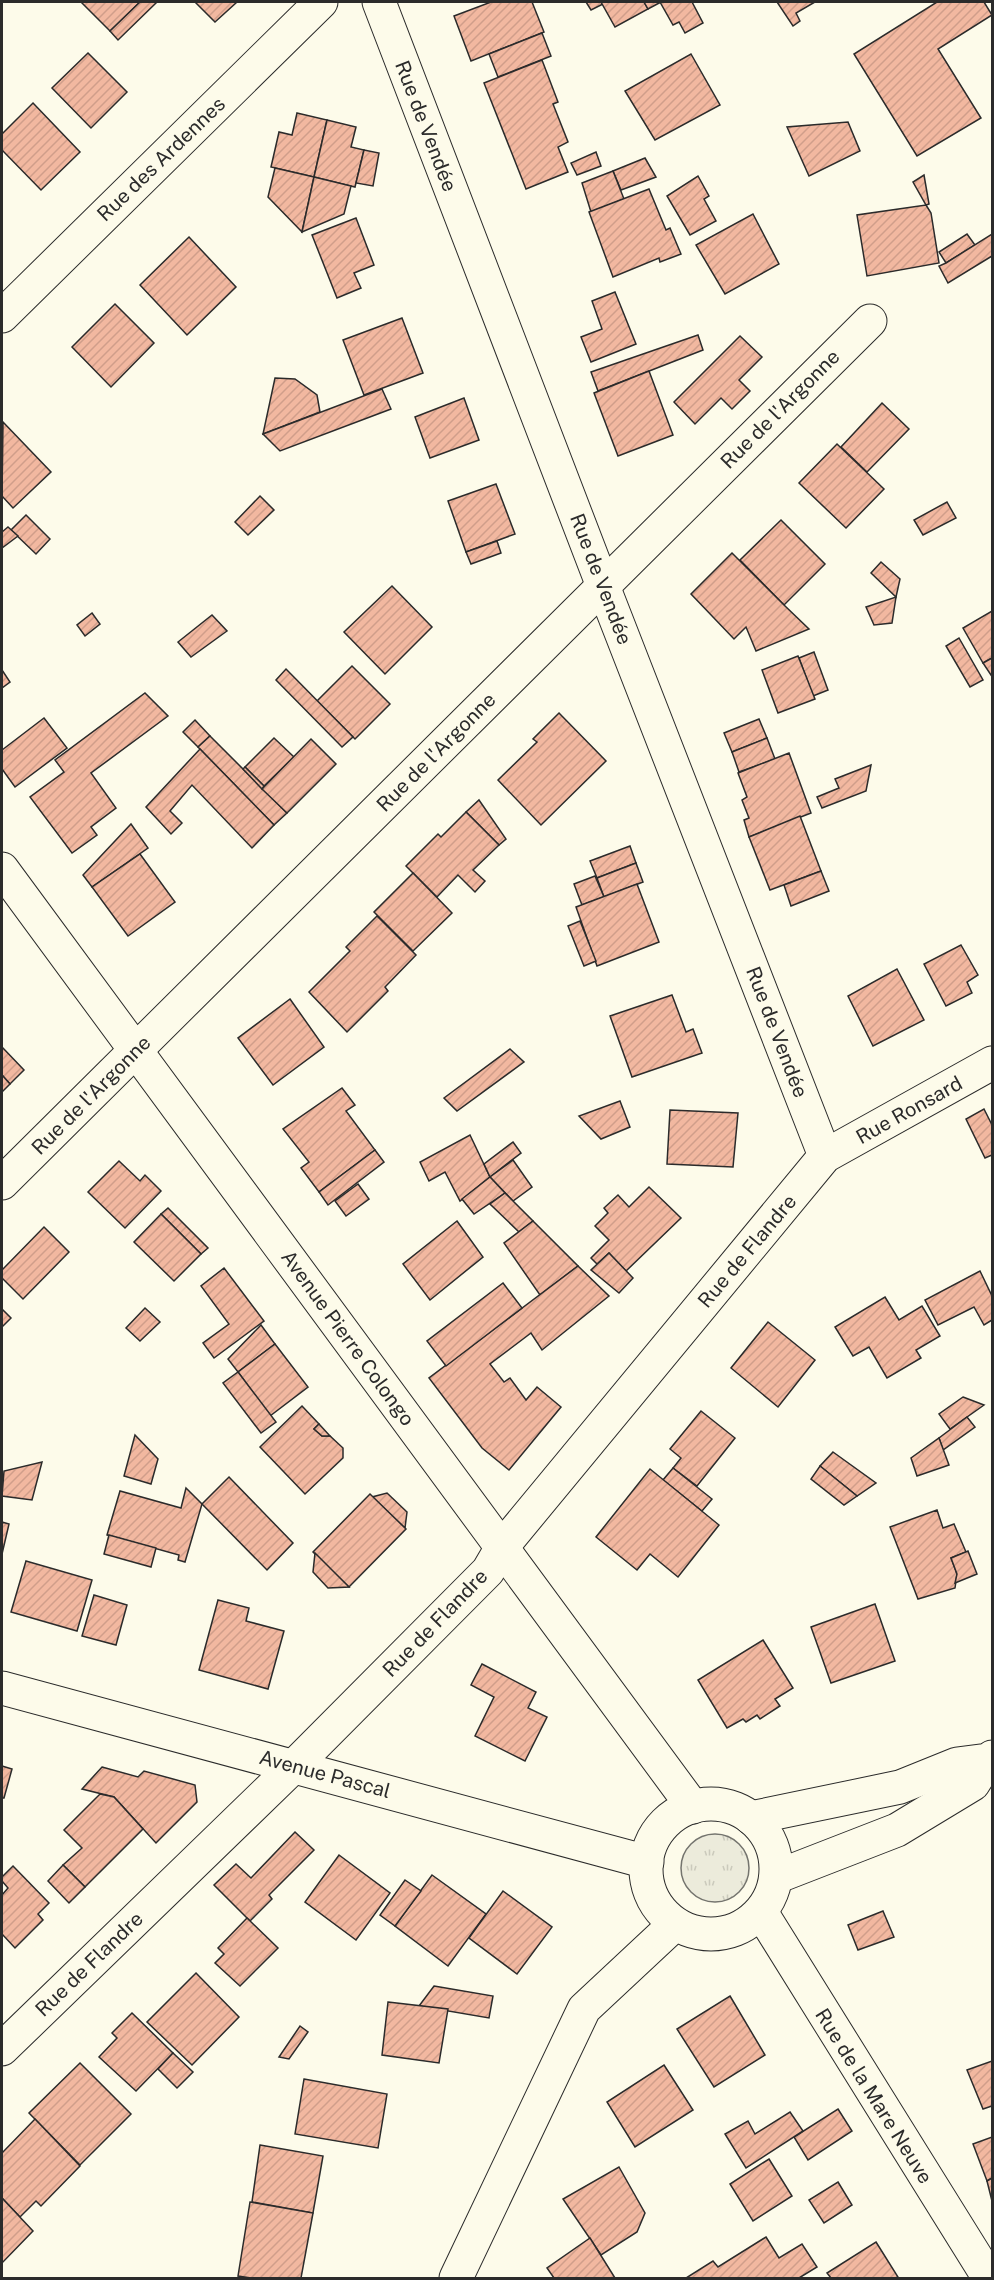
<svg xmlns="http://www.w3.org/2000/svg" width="994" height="2280" font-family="'Public Sans',sans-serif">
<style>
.grass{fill:url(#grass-tufts);stroke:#74746e;stroke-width:1.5}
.building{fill:url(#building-hatch);stroke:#2b2b2b;stroke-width:1.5}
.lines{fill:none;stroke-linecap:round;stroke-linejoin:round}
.minor-casing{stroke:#2b2b2b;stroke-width:35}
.minor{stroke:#fdfbea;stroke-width:33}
.labels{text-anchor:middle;stroke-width:4.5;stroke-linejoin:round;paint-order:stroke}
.street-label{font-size:20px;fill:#2b2b2b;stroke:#fdfbea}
</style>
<defs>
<pattern id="grass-tufts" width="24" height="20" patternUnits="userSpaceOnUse" patternTransform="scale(1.5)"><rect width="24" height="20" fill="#ecebdb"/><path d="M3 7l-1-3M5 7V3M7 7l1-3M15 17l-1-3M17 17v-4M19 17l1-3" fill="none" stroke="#cbcabc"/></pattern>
<pattern id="building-hatch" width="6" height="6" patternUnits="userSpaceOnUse" patternTransform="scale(1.5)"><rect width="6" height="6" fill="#f2b8a0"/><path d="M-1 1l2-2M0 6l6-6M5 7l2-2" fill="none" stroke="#d09e8a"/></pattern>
</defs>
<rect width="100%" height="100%" fill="#fdfbea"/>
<circle class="grass" cx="715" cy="1868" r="34"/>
<g class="building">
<polygon points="81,2 140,2 110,31"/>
<polygon points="140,2 157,2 118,40 110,31"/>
<polygon points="195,2 237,2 215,22"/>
<polygon points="491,2 532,2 544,32 471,61 454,16"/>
<polygon points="586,2 601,2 603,4 591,10"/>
<polygon points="601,2 644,2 648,9 615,27"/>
<polygon points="644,2 661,2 648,9"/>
<polygon points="660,2 692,2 703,23 685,33 679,22 673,25"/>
<polygon points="777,2 815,2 796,13 800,21 793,26"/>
<polygon points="937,2 984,2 992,15 938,49 981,118 917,156 854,54"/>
<polygon points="542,33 551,56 498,77 489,54"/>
<polygon points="88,53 127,92 91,128 52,88"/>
<polygon points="691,54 720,105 655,140 625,91"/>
<polygon points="542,60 558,102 553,104 568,142 558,147 568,172 526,189 484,83"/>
<polygon points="33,103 80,152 41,190 2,150 2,134"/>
<polygon points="297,113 327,120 314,177 271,167 279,132 292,135"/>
<polygon points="327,120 356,127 351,147 364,150 355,187 314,177"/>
<polygon points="848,122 860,151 809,176 787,127"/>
<polygon points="364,150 379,153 373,186 356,183"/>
<polygon points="596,152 601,166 577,175 571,163"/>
<polygon points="645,158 656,177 621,190 613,171"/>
<polygon points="275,168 314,177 302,232 268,197"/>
<polygon points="613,171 624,199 591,212 582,183"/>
<polygon points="924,175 929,204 926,205 913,182"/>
<polygon points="698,176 709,196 704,199 716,221 690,235 667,196"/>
<polygon points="314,177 351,186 344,214 302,232"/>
<polygon points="649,189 666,230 670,228 681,254 660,262 659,258 613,277 589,212"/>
<polygon points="926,205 931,213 939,263 867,276 857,215"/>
<polygon points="753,214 779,264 725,294 696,245"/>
<polygon points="356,218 374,265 354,273 361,288 337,298 312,235"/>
<polygon points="967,234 975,245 946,263 939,252"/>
<polygon points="992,234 992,256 948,283 939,266 946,263"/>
<polygon points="189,237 236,287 187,335 140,285"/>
<polygon points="615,292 636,344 591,362 581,337 602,329 592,301"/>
<polygon points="115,304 154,343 111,387 72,347"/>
<polygon points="402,318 423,373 364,395 343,340"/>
<polygon points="698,335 703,350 598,391 591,372"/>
<polygon points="740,336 762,357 739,380 750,391 732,409 721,398 695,424 674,402"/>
<polygon points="649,371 673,435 618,456 594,393"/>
<polygon points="275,378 295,379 317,395 320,412 263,434"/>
<polygon points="382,389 391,409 280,451 263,434"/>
<polygon points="464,398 479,440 430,458 415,417"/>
<polygon points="882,403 909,429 867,472 841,447"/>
<polygon points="3,422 51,472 13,508 2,496"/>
<polygon points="837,444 884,489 846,528 799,483"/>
<polygon points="496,484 515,534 466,552 448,501"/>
<polygon points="260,496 274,510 248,535 235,522"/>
<polygon points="947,502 956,518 923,535 914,520"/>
<polygon points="26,515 50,539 36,554 11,530"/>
<polygon points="781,520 825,564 784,605 740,560"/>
<polygon points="8,527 18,536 2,548 2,532"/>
<polygon points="497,541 501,553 471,564 466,552"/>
<polygon points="732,553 784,605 809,629 756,651 746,627 734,639 691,594"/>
<polygon points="881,562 900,579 896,597 871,573"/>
<polygon points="392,586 432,627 385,674 344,632"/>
<polygon points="896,597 892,623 874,625 866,607"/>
<polygon points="992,611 992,658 983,663 963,628"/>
<polygon points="92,613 100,624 85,636 77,625"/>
<polygon points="212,615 227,631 191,657 178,642"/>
<polygon points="959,638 983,680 970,687 946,646"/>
<polygon points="814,652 828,690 813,696 799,658"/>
<polygon points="798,656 815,699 778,713 762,670"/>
<polygon points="992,658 992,674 991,675 983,663"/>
<polygon points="352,666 390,704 355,739 317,701"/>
<polygon points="286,669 353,737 342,747 276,680"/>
<polygon points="2,670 10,682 2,688"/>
<polygon points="145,693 168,716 91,773 116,808 91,827 97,835 72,853 30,797 64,772 55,760"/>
<polygon points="559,713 606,761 541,825 498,780 537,742 533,739"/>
<polygon points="44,718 67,748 15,787 2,769 2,750"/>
<polygon points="759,719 767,738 732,752 724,733"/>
<polygon points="195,720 210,736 198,747 183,732"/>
<polygon points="210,736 287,813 274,825 198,747"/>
<polygon points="274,738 294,757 264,786 245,767"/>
<polygon points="767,738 775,759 739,772 732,752"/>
<polygon points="311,739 336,764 287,813 262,789"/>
<polygon points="200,749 274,825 252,848 192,785 170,811 182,823 171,834 146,807"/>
<polygon points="789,753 811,813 749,837 744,820 749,818 742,800 747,797 738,773"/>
<polygon points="871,765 866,791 822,808 817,797 839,788 835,779"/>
<polygon points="245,767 264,786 262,789 243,769"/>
<polygon points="479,800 506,839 499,845 466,812"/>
<polygon points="466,812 499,845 473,870 485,881 475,892 458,875 437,897 406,866 438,834 441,837"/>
<polygon points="800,816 821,871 770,890 749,837"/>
<polygon points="131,824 148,848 92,887 83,875"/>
<polygon points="630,846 636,863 597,878 590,861"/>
<polygon points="140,854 175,902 128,936 92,887"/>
<polygon points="636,863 643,882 604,897 597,878"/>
<polygon points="821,871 829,891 791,906 784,885"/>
<polygon points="413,873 452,913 413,951 374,912"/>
<polygon points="595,876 604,897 582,905 574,884"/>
<polygon points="637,884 659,942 597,966 576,907"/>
<polygon points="377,916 416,955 385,987 388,991 347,1032 309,992 350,951 346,947"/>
<polygon points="580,921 596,961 584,966 568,926"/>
<polygon points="961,945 978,975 967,982 972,993 946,1006 924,964"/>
<polygon points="897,969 924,1020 873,1046 848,996"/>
<polygon points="672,995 686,1032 693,1029 702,1053 632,1077 610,1016"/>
<polygon points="290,999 324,1047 273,1085 238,1038"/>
<polygon points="2,1047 24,1070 10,1084 2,1075"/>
<polygon points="510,1049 524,1062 457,1111 444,1098"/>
<polygon points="2,1075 10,1084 2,1092"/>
<polygon points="342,1088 355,1105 346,1111 375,1150 319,1192 301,1168 309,1162 283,1129"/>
<polygon points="620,1101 630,1127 601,1139 579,1116"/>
<polygon points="984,1109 992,1125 992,1155 985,1158 966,1119"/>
<polygon points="670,1110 738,1113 733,1167 667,1164"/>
<polygon points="470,1135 490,1177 460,1201 445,1172 429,1181 420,1162"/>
<polygon points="513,1142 521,1153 490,1177 484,1164"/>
<polygon points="375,1150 384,1162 328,1205 319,1192"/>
<polygon points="513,1160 532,1187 513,1201 490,1177"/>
<polygon points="119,1161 140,1181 145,1175 161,1191 125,1228 88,1192"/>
<polygon points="490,1177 505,1193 474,1214 462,1199"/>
<polygon points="358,1184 369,1199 346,1216 335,1201"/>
<polygon points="649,1187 681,1218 626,1271 609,1253 597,1264 591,1258 609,1240 595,1226 608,1213 604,1208 618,1195 629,1207"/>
<polygon points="505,1193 533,1221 519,1232 490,1204"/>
<polygon points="168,1208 208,1248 201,1254 161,1214"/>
<polygon points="161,1214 201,1254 174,1281 134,1242"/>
<polygon points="457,1221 483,1257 430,1300 403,1264"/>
<polygon points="533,1221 578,1266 540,1295 504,1243"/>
<polygon points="44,1227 69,1252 23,1299 2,1278 2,1270"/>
<polygon points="609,1253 633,1278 619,1293 591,1270"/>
<polygon points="578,1266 609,1296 542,1350 531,1333 490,1364 504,1382 510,1378 526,1400 537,1387 561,1407 509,1470 482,1448 429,1378"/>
<polygon points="224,1268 264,1321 214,1358 203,1343 229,1324 201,1286"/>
<polygon points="980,1271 992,1296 992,1320 984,1325 974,1307 938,1325 925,1300"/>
<polygon points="503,1283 522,1308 446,1366 427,1341"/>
<polygon points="885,1297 899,1320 922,1306 940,1336 916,1350 921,1358 887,1378 869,1347 853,1356 835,1327"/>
<polygon points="145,1308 160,1322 140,1341 126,1328"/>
<polygon points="2,1309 11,1318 2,1327"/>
<polygon points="768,1322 815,1360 778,1407 731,1368"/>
<polygon points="261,1325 275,1344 238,1372 228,1359"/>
<polygon points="275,1344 308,1387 270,1416 238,1372"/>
<polygon points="238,1372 276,1422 261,1433 223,1383"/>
<polygon points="963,1397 984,1405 950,1429 939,1414"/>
<polygon points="302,1406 319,1424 314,1429 322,1436 330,1436 343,1448 343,1458 305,1494 260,1447"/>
<polygon points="701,1411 735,1438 697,1486 673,1468 681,1458 670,1449"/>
<polygon points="967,1417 975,1427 943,1450 939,1438"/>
<polygon points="319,1424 330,1436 322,1436 314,1429"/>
<polygon points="135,1435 158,1459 151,1484 124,1476"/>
<polygon points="939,1438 949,1465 917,1476 911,1458"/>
<polygon points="833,1452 876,1483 857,1496 820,1466"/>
<polygon points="42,1462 32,1500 2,1496 4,1471"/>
<polygon points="820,1466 857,1496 844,1505 811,1479"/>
<polygon points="673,1468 712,1499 702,1511 663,1480"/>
<polygon points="650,1469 719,1525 678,1577 650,1554 637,1570 596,1537"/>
<polygon points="229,1477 293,1543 267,1570 202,1504"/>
<polygon points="186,1488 202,1504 185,1562 178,1560 179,1555 107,1535 120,1491 181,1508"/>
<polygon points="387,1493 407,1512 405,1528 372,1497"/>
<polygon points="370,1494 406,1529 349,1587 313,1552"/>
<polygon points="937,1510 943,1528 954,1524 966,1552 951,1558 957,1574 955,1588 918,1599 890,1527"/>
<polygon points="2,1522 9,1524 2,1554"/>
<polygon points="109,1535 156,1548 151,1567 104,1554"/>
<polygon points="968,1551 977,1574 955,1583 957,1574 951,1558"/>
<polygon points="315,1553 349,1587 328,1588 313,1572"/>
<polygon points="26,1561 92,1580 77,1631 11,1612"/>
<polygon points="94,1595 127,1605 116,1645 82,1636"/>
<polygon points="218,1600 249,1608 246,1621 284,1631 268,1689 199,1670"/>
<polygon points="875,1604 895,1661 831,1683 811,1627"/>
<polygon points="763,1640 793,1688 775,1699 780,1706 760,1719 757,1715 746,1722 743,1719 727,1728 698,1680"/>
<polygon points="482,1664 536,1692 528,1708 547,1717 525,1761 475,1736 494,1697 471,1685"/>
<polygon points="2,1766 12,1769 4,1798 2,1798"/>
<polygon points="102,1767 138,1777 144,1771 195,1785 197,1802 156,1843 114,1797 82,1789"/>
<polygon points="100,1794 114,1797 143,1829 85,1887 63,1865 82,1848 64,1830"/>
<polygon points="295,1832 314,1850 269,1895 272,1899 250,1921 214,1885 236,1864 251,1878"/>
<polygon points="339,1855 390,1893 356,1940 305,1902"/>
<polygon points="63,1865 85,1887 69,1903 48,1881"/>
<polygon points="13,1866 49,1903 38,1914 43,1920 15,1948 2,1934 2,1895 8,1888 2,1881 2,1877"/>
<polygon points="432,1875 486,1914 448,1966 395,1926"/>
<polygon points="405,1880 421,1891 395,1926 380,1915"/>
<polygon points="503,1891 552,1927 517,1974 469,1938"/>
<polygon points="883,1911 894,1937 858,1950 848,1925"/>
<polygon points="247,1918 278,1948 240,1986 215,1963 224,1954 218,1948"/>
<polygon points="196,1973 239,2017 192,2065 147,2022"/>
<polygon points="434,1986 493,1996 489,2018 419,2006"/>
<polygon points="730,1996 765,2055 714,2087 677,2029"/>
<polygon points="388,2002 448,2009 439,2063 382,2055"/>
<polygon points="132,2013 173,2053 136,2091 99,2057 117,2038 112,2033"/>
<polygon points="300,2026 308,2032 289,2059 279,2057"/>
<polygon points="173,2053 193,2072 177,2088 158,2069"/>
<polygon points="992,2061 992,2106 983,2109 967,2070"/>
<polygon points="80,2063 131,2114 80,2165 29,2113"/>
<polygon points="664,2065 693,2110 635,2147 607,2102"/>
<polygon points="304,2079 387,2094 378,2148 295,2134"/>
<polygon points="838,2109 852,2131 808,2160 794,2137"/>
<polygon points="790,2112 803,2131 746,2168 725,2134 748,2121 755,2134"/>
<polygon points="35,2119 80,2166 41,2206 36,2201 20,2217 2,2198 2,2153"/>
<polygon points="992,2137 992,2178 987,2181 973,2144"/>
<polygon points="260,2145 323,2156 313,2213 252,2202"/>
<polygon points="769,2159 792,2196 753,2221 730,2184"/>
<polygon points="619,2167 645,2213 637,2232 601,2255 563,2199"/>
<polygon points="992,2178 992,2201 987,2181"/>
<polygon points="838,2182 852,2205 824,2223 809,2200"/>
<polygon points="2,2198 33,2231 2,2263"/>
<polygon points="250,2202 313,2213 301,2278 251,2278 238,2276"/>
<polygon points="766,2237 779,2258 802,2244 817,2267 799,2278 686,2278 713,2261 718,2267"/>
<polygon points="590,2238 615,2278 554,2278 547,2268"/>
<polygon points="876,2242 898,2277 895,2278 831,2278 827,2273"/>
</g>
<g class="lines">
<g class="minor-casing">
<g id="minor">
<polyline points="379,2 603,586 825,1156"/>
<polyline points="2,316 321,2"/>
<polyline points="2,869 693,1807"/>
<polyline points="2,1183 870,321"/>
<polyline points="2,1688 647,1862"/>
<circle cx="711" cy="1869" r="65"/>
<polyline points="751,1818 900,1787 957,1764 988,1760 992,1757"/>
<polyline points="776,1877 897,1830 973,1784 988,1760"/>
<polyline points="761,1912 989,2278"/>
<polyline points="2,2049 294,1766 488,1571 502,1547 825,1156 992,1063"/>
<polyline points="456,2278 584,2009 675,1924"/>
</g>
</g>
<use href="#minor" class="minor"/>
</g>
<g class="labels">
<g class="street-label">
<text transform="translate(426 126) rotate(69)" y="7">Rue de Vendée</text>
<text transform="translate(161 159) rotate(-44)" y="7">Rue des Ardennes</text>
<text transform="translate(780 409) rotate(-45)" y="7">Rue de l'Argonne</text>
<text transform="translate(601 579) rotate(69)" y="7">Rue de Vendée</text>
<text transform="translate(436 752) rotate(-45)" y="7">Rue de l'Argonne</text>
<text transform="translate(777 1032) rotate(69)" y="7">Rue de Vendée</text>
<text transform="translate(91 1095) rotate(-45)" y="7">Rue de l'Argonne</text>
<text transform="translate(909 1110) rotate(-29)" y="7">Rue Ronsard</text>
<text transform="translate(747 1251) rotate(-50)" y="7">Rue de Flandre</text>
<text transform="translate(348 1338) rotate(54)" y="7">Avenue Pierre Colongo</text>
<text transform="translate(435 1623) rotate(-46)" y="7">Rue de Flandre</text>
<text transform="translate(325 1774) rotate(15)" y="7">Avenue Pascal</text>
<text transform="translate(89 1964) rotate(-44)" y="7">Rue de Flandre</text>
<text transform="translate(874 2096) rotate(58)" y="7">Rue de la Mare Neuve</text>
</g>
</g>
<rect width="994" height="2280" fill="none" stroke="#2b2b2b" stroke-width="6"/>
</svg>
